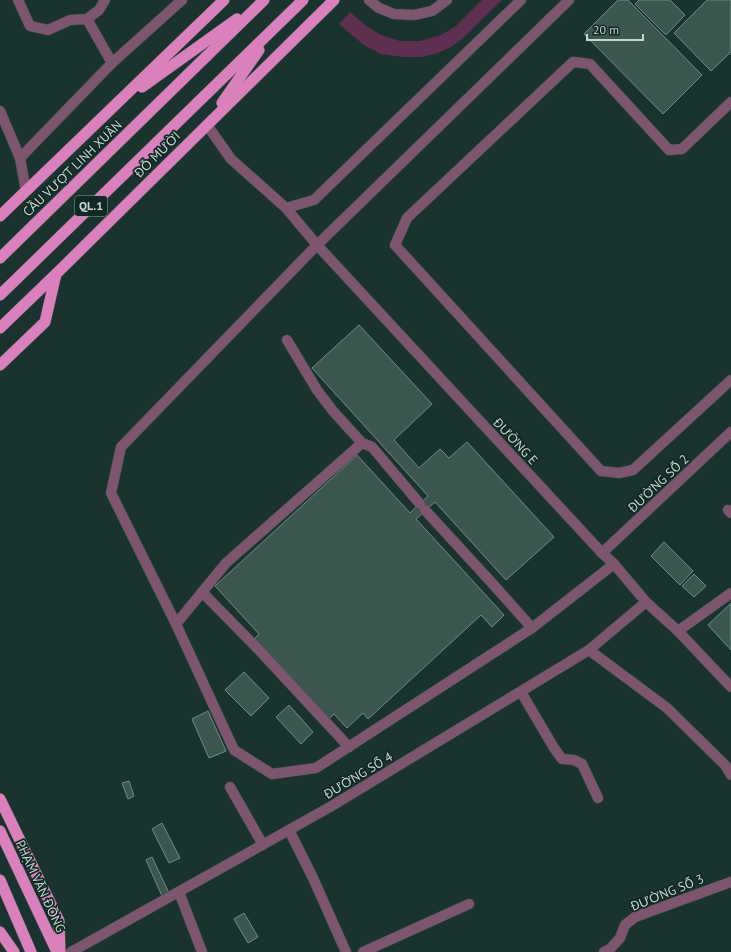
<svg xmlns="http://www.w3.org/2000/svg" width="731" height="952" font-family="'PT Sans',sans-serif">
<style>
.green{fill:#5e2f4e}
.building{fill:#3d5650;stroke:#708b84}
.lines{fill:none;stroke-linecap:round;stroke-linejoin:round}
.service-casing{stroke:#3a504c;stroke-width:11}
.minor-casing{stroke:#3a504c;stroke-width:11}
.trunk-casing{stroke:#3a504c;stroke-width:12}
.service{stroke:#7e556e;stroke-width:10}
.minor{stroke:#7e556e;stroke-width:10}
.trunk{stroke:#da80ba;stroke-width:11}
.labels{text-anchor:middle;stroke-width:3.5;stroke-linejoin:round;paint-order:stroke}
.shield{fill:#112924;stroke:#91a29e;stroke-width:1}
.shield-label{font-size:12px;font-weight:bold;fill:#c8d6d2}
.street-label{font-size:13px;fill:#c8d6d2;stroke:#112924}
</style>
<rect width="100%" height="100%" fill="#1b332e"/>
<polygon class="green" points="482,0 502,0 461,40 451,47 438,53 421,57 404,57 381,54 364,45 339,24 350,12 365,25 381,35 400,41 420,41 441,35 456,26"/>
<g class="building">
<polygon points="618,0 628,0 702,75 663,114 584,34"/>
<polygon points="639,0 670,0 685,15 666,35 635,4"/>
<polygon points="707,0 731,0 731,52 711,71 674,33"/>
<polygon points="359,325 432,404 394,440 419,468 440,449 449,458 467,442 554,537 506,580 435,502 416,519 504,615 492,627 481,615 368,719 363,713 347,728 334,714 326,722 252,641 259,634 215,586 357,455 410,513 428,496 312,368"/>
<polygon points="664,542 693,571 680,585 651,556"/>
<polygon points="694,574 706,586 694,597 682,586"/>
<polygon points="731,603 731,650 708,625"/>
<polygon points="244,672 269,698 251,716 225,690"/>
<polygon points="289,705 313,732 301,744 276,717"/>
<polygon points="208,711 226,751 209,758 192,719"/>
<polygon points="129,781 134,796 128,799 122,783"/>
<polygon points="162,823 180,858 169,863 152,829"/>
<polygon points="152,857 169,893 162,896 146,860"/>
<polygon points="244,913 258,937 248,943 234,919"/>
</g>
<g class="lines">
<g class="service-casing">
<g id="service">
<polyline points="18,0 30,26 48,30 70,20 87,19 99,10 105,0"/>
<polyline points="569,0 317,245 121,447 111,493 176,624 234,750 272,774 316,768 532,628 614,564"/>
<polyline points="87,19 112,63"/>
<polyline points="731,102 682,149 669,150 590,64 573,62 407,218 395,245 601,471 619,473 633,470 731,380"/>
<polyline points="0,111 20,158"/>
<polyline points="286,208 317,245 602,553 614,564 646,602 678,631 731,687"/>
<polyline points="287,340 317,390 333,411 362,443"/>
<polyline points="425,510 491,582 532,628"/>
<polyline points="728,510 731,513"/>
<polyline points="202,592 257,648 349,747"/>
<polyline points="176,624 226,563 362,443 372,447 420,504"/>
<polyline points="678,631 731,593"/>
</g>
</g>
<g class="minor-casing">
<g id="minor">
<polyline points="369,0 379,8 394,14 414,15 432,11 447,0"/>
<polyline points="207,125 231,159 286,208 314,200 521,0"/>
<polyline points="26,191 20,158 112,63 182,0"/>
<polyline points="602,553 731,432"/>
<polyline points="589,650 667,708 725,765 731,775"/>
<polyline points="521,692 554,748 562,759 574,760 582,764 598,798"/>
<polyline points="230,787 263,845"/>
<polyline points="289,830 313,878 346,952"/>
<polyline points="179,892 202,952"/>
<polyline points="71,952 330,807 589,650 646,602"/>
<polyline points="363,952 469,904"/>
<polyline points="604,952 610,949 620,938 625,925 635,917 731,882"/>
</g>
</g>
<g class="trunk-casing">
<g id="trunk">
<polyline points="142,87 237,19"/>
<polyline points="222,103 259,50"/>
<polyline points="0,216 224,0"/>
<polyline points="0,258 264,0"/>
<polyline points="0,295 303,0"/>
<polyline points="0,328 56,274 334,0"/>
<polyline points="0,365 45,322 56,274"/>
<polyline points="0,799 59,921 60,952"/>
<polyline points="0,831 57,952"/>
<polyline points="0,880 31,952"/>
<polyline points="0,932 14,952"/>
</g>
</g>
<use href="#service" class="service"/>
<use href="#minor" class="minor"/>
<use href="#trunk" class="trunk"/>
</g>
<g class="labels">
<rect class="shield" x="75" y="196" width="32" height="20" rx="3"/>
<g class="shield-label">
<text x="91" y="210">QL.1</text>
</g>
<g class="street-label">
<text transform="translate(157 154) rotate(-45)" y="5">ĐỖ MƯỜI</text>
<text transform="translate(72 168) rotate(-44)" y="5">CẦU VƯỢT LINH XUÂN</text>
<text transform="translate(516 441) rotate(47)" y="5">ĐƯỜNG E</text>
<text transform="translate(658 483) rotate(-43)" y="5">ĐƯỜNG SỐ 2</text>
<text transform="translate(358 775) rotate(-31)" y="5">ĐƯỜNG SỐ 4</text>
<text transform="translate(41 886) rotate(65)" y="5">PHẠM VĂN ĐỒNG</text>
<text transform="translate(667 892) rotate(-22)" y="5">ĐƯỜNG SỐ 3</text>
</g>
</g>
<path d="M587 34v6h56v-6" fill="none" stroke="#c8d6d2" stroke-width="2"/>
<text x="593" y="34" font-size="12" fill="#c8d6d2" stroke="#112924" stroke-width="3" paint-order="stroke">20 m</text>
</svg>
